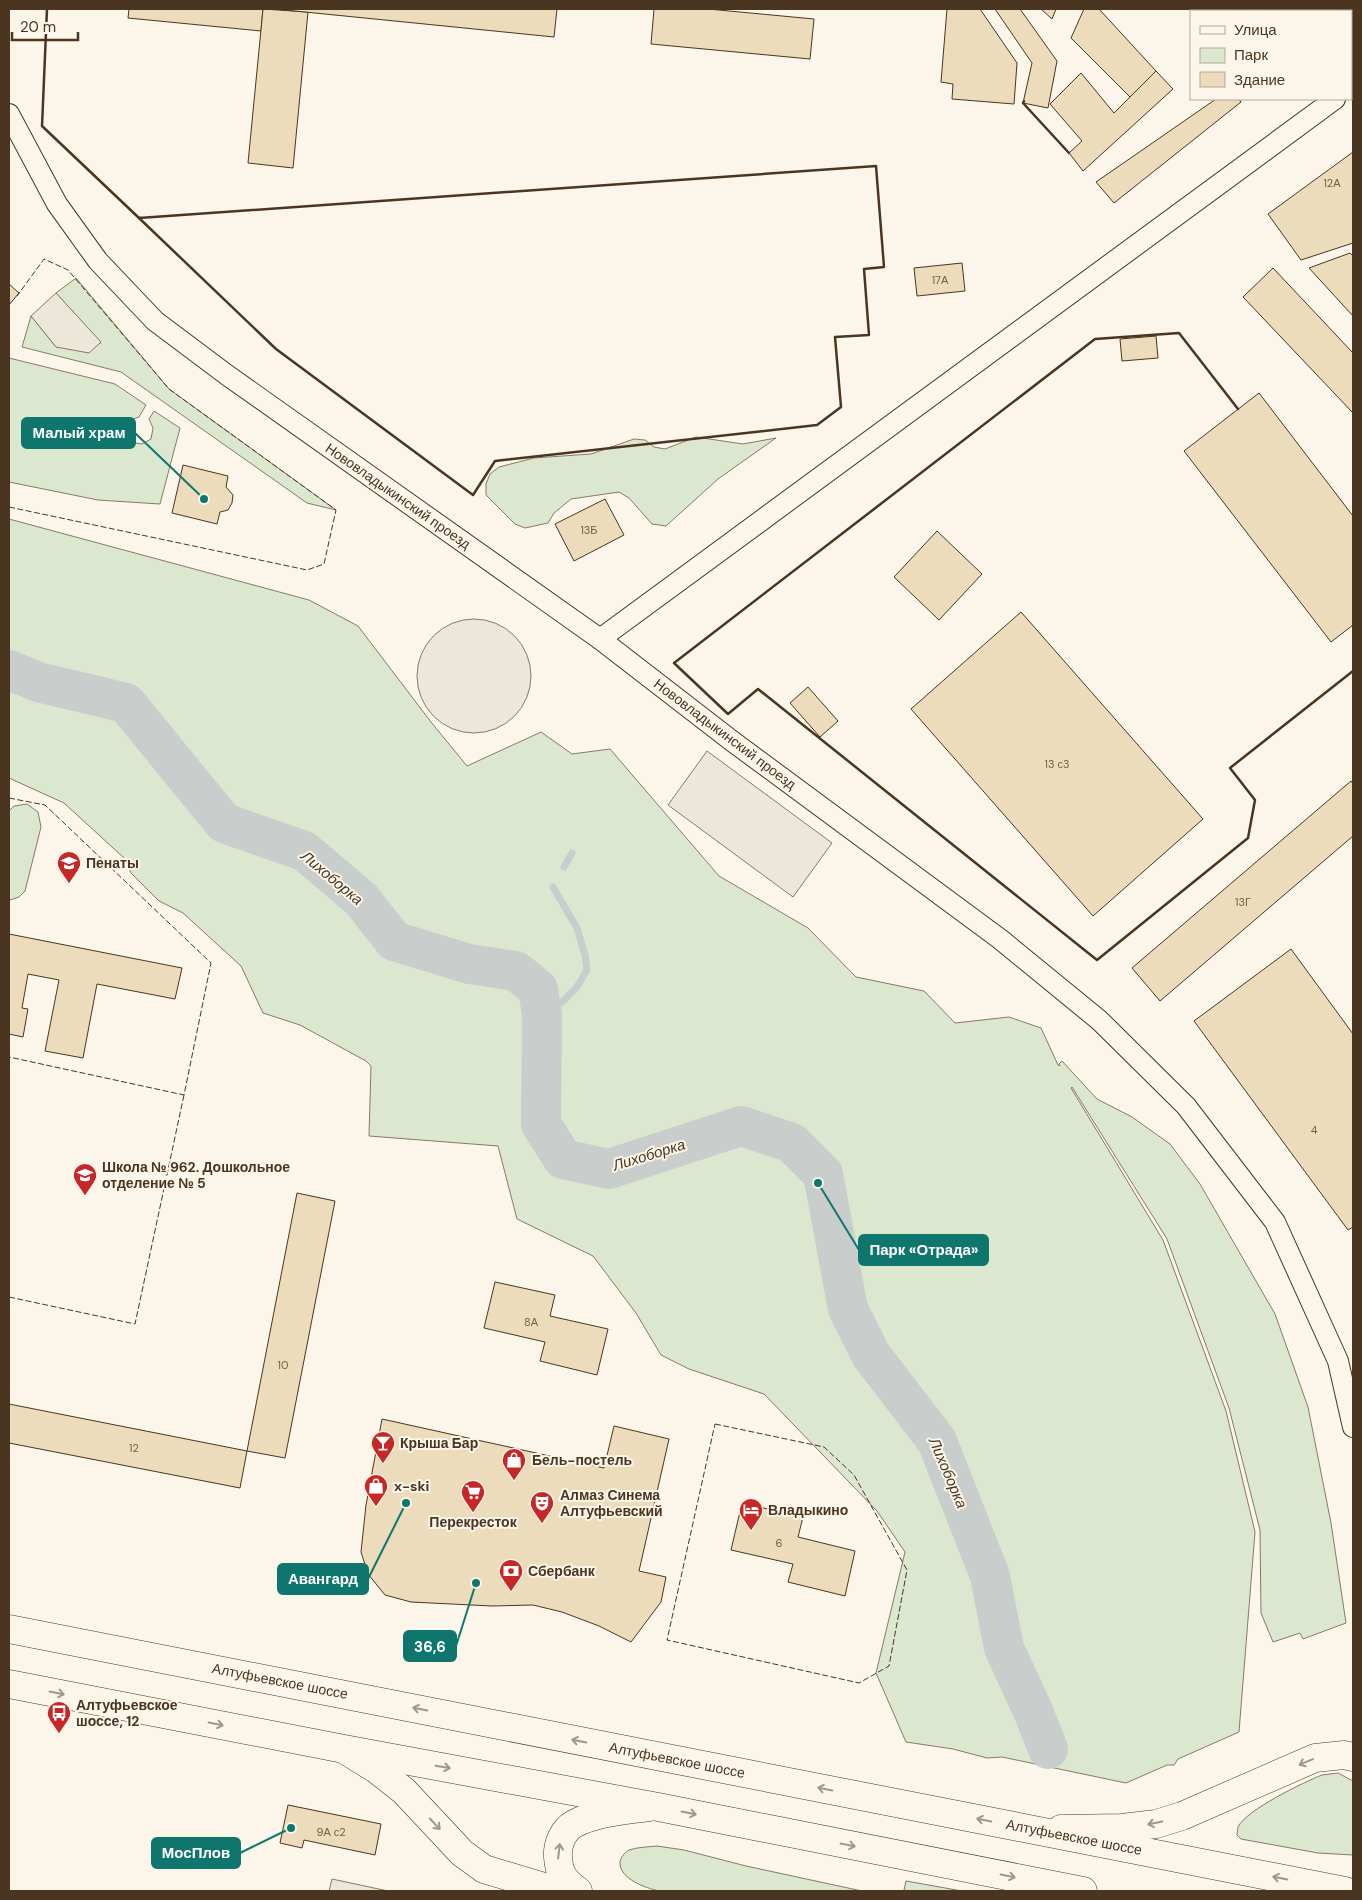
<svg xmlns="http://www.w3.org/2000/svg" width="1362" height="1900" font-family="'DM Sans',sans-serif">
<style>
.green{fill:#dce7d0;stroke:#887966}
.parking{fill:#ede7d9;stroke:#887966}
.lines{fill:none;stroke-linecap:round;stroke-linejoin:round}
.stream{stroke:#c9cecd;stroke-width:7}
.river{stroke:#c9cecd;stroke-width:40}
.building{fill:#ecdcbc;stroke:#4a3520}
.street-casing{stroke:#4a3520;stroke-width:22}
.secondary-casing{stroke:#4a3520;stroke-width:29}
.primary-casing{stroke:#4a3520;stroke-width:29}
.street{stroke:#fbf6e9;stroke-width:20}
.secondary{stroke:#fbf6e9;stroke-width:28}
.primary{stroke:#fbf6e9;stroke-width:28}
.fence{stroke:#4a3520;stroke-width:1;stroke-dasharray:6 2.5;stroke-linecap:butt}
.wall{stroke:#4a3520;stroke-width:2.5}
.oneway{stroke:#a29684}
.labels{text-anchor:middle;stroke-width:4;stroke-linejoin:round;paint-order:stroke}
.number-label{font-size:11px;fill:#725f47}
.street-label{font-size:14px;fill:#4a3520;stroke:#fbf6e9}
.poi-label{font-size:14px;font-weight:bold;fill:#4a3520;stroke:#fbf6e9;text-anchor:start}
.water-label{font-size:15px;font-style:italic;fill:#4a3520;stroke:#fbf6e9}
.leader{fill:none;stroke:#0f766e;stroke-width:2}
.callout-dot{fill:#0f766e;stroke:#fbf6e9;stroke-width:2}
.callout{fill:#0f766e;stroke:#0f766e;stroke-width:2}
.callout-label{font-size:15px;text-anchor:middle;font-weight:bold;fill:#fff}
</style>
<rect width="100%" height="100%" fill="#fbf6e9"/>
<g class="green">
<polygon points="76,278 169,389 336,510 307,503 121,372 22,347 31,316 56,347 101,343 56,293"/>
<polygon points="9,358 115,384 146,405 139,417 128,421 124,432 130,442 142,444 151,439 153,428 149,419 154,411 180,428 160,504 98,500 9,482"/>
<polygon points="696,437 743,444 776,438 718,479 666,526 652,524 629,498 619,492 571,499 554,513 548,523 525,528 515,524 486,495 486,484 490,474 499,467 534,458 591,454 634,439 645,440 654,447 665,449"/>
<polygon points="9,519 309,600 358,626 431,722 467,766 541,732 572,754 610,749 719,876 808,928 856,977 924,991 955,1023 1009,1017 1041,1028 1058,1065 1060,1066 1059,1064 1062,1061 1097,1099 1132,1117 1170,1144 1200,1184 1275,1314 1308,1407 1331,1523 1346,1623 1303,1639 1300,1633 1273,1642 1261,1613 1260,1530 1229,1408 1167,1239 1072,1087 1071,1088 1163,1240 1226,1411 1255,1532 1239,1732 1178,1759 1174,1765 1167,1765 1126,1783 1002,1757 987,1758 953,1749 906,1742 876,1673 905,1552 877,1511 764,1394 689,1369 661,1355 636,1313 593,1256 517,1219 498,1146 369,1136 371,1066 366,1061 300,1025 263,1013 241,966 183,913 159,901 131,873 124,858 64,803 9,778"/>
<polygon points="27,804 38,812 41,827 25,891 19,897 10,900 9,899 9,811 14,806"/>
<path d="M1338,1773l15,8v74l-35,-2 -77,-14 -4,-4c0,-2 1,-7 1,-8 8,-17 66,-45 84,-52 5,-1 11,-1 16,-2z"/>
<path d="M657,1846l27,4 62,16 116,25h-203c-13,-3 -40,-12 -39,-29 1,-5 4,-9 9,-12 9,-3 19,-3 28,-4z"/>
<polygon points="906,1881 962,1891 911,1891 904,1890"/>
</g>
<g class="parking">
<polygon points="56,293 101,342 89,353 56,347 31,316"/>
<circle cx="474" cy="676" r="57"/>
<polygon points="707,751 832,843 793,897 668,805"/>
<polygon points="332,1879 388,1891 329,1891"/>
</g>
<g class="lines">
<g class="stream">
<polyline points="564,867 572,853"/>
<polyline points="542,1015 546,1011 561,1003 577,987 587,970 585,955 577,928 553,887"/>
</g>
<polyline class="river" points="9,670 38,682 126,703 224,823 304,851 361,899 394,941 469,964 516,971 538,989 542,1015 541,1124 563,1159 609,1169 741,1126 792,1143 823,1174 848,1309 871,1355 937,1441 990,1576 1004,1648 1033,1711 1048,1749"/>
</g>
<g class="building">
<polygon points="129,9 263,9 261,31 128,18"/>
<polygon points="263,9 308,12 293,168 248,163"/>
<polygon points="275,9 557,9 554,37"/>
<polygon points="654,9 708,9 814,19 810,59 651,44"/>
<polygon points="947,9 980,9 1017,63 1014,104 952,99 953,84 941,82"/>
<polygon points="995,9 1020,9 1057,61 1048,108 1023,103 1032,63"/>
<polygon points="1041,9 1056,9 1052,19"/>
<polygon points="1084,9 1099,9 1156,71 1130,97 1071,38"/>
<polygon points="1233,9 1319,9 1315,11 1235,11"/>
<polygon points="1156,71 1173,89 1083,171 1069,153 1082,141 1050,104 1081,73 1114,113"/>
<polygon points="1216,99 1239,99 1241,102 1114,203 1096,182"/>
<polygon points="1353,152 1353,243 1301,260 1268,214"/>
<polygon points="1350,253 1353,256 1353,316 1309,268"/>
<polygon points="962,263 965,291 917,296 914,268"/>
<polygon points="1273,268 1353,353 1353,413 1243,297"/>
<polygon points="9,284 19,293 9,305"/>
<polygon points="1156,336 1158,358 1122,361 1120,339"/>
<polygon points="1259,393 1353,516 1353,625 1331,642 1184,451"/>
<polygon points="183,465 228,476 226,487 233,495 232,503 228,510 220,512 217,524 172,513"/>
<polygon points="605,499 624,535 574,561 555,524"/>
<polygon points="937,531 982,574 939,620 894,577"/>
<polygon points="1021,612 1203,819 1093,916 911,709"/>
<polygon points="808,687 838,721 820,737 790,703"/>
<polygon points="1351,781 1353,784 1353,836 1160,1001 1132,968"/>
<polygon points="9,934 182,968 175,999 97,984 83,1058 45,1051 59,980 28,974 22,1008 28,1009 23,1037 9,1034"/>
<polygon points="1291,949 1353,1034 1353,1227 1348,1230 1194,1021"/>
<polygon points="297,1193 335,1201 285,1458 247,1451"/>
<polygon points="495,1282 555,1295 550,1316 608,1329 597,1375 540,1361 545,1342 484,1328"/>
<polygon points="9,1404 247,1451 240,1488 9,1443"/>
<polygon points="382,1419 604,1468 614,1426 669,1439 639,1571 666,1577 661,1602 631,1642 599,1626 562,1612 533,1605 492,1606 411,1602 385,1595 368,1574 361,1552 366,1505"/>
<polygon points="742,1503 803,1517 798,1537 855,1551 845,1596 788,1582 793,1564 731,1550"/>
<polygon points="288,1805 381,1824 375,1855 304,1840 302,1848 280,1843"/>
</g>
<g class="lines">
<g class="street-casing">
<g id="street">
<polyline points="1351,87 1353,86"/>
<polyline points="9,114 57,204 98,261 155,321 227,375 600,639 732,741 1000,939 1099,1020 1186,1106 1275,1222 1338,1361 1353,1427"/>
<polyline points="600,639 1335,99"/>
</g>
</g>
<g class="secondary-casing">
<g id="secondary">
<polyline points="345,1750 376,1769 404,1791 462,1853 484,1869 557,1891"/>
<polyline points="1061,1829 1122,1828 1156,1824 1182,1816 1315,1758 1344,1755 1353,1757"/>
<path d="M578,1891c-14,-10 -19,-17 -20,-34 -1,-12 5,-27 16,-33 22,-12 52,-14 75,-17"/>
</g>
</g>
<g class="primary-casing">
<g id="primary">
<polyline points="9,1629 1345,1891"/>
<polyline points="9,1684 344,1749 658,1807 1083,1891"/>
</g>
</g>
<use href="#street" class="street"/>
<use href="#secondary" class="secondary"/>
<use href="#primary" class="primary"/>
<g class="fence">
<polyline points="9,507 307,570 324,564 336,510 169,389 68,270 44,259 17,296"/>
<polyline points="9,798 45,805 211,963 184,1095 9,1057"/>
<polyline points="9,1297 135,1324 184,1095 182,1094"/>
<polygon points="715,1424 824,1447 854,1475 907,1570 889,1666 859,1683 667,1640"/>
</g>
<g class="wall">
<polyline points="47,9 42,126 139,218 141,218"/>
<polyline points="1204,9 1206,11"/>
<polyline points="1024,101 1023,103 1069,153"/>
<polygon points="876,166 884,267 864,269 869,335 835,337 841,407 817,425 495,461 473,495 276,349 139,218"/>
<polyline points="1238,409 1179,333 1095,339 674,663 728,714 758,689 1097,960 1248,838 1255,800 1230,768 1353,671"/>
</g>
</g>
<defs><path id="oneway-shaft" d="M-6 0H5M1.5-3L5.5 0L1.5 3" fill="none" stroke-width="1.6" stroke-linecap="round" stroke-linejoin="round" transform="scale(1.25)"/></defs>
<g class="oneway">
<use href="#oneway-shaft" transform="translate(57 1693) rotate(11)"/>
<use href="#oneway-shaft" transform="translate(420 1709) rotate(-169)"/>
<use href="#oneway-shaft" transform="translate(216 1724) rotate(11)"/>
<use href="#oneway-shaft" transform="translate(579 1741) rotate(-169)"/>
<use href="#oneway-shaft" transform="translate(1306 1762) rotate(157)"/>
<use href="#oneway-shaft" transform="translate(443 1767) rotate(10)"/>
<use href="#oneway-shaft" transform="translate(825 1789) rotate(-169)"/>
<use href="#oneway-shaft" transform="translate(689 1813) rotate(11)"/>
<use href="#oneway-shaft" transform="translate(984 1820) rotate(-169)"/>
<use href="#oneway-shaft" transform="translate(1155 1823) rotate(168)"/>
<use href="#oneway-shaft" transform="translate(435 1824) rotate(47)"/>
<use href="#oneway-shaft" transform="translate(848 1845) rotate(11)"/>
<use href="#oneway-shaft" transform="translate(559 1851) rotate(-83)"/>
<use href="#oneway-shaft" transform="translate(1008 1876) rotate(11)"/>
<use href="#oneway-shaft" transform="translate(1280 1878) rotate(-169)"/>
</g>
<defs>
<g id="school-pin" transform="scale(1.25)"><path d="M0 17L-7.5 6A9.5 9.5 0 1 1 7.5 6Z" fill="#c62828" stroke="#fbf6e9"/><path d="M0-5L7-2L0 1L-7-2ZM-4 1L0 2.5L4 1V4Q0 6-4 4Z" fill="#fff"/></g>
<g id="bar-pin" transform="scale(1.25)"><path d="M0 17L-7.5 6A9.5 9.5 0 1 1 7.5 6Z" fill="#c62828" stroke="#fbf6e9"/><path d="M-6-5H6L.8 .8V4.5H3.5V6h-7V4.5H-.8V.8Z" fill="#fff"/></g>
<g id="shop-pin" transform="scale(1.25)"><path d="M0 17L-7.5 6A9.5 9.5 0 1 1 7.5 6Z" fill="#c62828" stroke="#fbf6e9"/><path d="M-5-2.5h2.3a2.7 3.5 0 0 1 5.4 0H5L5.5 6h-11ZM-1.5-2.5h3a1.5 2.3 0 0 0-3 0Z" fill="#fff"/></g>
<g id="supermarket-pin" transform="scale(1.25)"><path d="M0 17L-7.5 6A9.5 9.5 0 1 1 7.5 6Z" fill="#c62828" stroke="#fbf6e9"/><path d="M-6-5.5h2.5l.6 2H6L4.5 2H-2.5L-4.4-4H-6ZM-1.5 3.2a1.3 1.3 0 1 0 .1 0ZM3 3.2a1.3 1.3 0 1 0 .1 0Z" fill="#fff"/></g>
<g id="theatre-pin" transform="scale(1.25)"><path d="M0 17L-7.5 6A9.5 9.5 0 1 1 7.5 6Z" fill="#c62828" stroke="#fbf6e9"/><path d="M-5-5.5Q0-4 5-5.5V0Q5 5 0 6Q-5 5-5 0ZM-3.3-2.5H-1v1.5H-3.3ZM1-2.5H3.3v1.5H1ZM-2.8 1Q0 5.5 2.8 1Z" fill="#fff"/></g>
<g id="hotel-pin" transform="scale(1.25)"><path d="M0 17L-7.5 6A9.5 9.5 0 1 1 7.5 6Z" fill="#c62828" stroke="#fbf6e9"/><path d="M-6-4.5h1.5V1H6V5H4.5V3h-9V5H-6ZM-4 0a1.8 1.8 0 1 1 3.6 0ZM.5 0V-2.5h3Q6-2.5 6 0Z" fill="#fff"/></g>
<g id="bank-pin" transform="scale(1.25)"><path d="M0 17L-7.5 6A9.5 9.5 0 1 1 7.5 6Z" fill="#c62828" stroke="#fbf6e9"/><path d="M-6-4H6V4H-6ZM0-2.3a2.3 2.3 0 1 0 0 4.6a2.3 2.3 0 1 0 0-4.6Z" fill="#fff"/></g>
<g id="bus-pin" transform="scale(1.25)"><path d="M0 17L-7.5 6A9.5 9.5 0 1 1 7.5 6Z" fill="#c62828" stroke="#fbf6e9"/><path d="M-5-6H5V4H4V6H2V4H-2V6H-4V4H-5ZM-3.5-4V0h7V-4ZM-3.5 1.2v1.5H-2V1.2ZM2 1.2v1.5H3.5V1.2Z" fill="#fff"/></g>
</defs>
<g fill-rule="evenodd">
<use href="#school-pin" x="69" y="863"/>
<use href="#school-pin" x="85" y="1175"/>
<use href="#bar-pin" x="383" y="1443"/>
<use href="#shop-pin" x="514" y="1460"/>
<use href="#shop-pin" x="376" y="1486"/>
<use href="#supermarket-pin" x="473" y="1492"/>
<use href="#theatre-pin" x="542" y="1503"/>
<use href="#hotel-pin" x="751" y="1510"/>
<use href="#bank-pin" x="511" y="1571"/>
<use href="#bus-pin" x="59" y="1713"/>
</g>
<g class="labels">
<g class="number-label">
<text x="1332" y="187">12А</text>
<text x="940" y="284">17А</text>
<text x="589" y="534">13Б</text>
<text x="1057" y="768">13 с3</text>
<text x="1243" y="906">13Г</text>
<text x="1314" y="1134">4</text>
<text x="531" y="1326">8А</text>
<text x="283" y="1369">10</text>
<text x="134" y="1452">12</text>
<text x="779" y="1547">6</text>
<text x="331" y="1836">9А с2</text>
</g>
<g class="street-label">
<text transform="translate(398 496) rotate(35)" y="5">Нововладыкинский проезд</text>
<text transform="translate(725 734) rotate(37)" y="5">Нововладыкинский проезд</text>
<text transform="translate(280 1681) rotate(11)" y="5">Алтуфьевское шоссе</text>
<text transform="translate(677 1760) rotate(11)" y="5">Алтуфьевское шоссе</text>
<text transform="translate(1074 1837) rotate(11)" y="5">Алтуфьевское шоссе</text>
</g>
<g class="poi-label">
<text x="86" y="868">Пенаты</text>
<text x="102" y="1172">Школа № 962. Дошкольное<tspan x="102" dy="16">отделение № 5</tspan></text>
<text x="400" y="1448">Крыша Бар</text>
<text x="532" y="1465">Бель-постель</text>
<text x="394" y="1491">x-ski</text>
<text x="560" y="1500">Алмаз Синема<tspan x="560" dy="16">Алтуфьевский</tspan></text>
<text x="768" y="1515">Владыкино</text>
<text x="473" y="1527" text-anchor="middle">Перекресток</text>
<text x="528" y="1576">Сбербанк</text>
<text x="76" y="1710">Алтуфьевское<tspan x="76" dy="16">шоссе, 12</tspan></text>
</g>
<g class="water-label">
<text transform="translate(332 878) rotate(40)" y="5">Лихоборка</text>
<text transform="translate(649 1155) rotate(-17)" y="5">Лихоборка</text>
<text transform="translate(948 1473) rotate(67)" y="5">Лихоборка</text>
</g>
</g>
<path class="leader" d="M204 499L135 433M818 1183L859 1250M406 1503L368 1579M476 1583L456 1646M291 1828L240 1853"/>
<g class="callout-dot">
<circle cx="204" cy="499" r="5"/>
<circle cx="818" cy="1183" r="5"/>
<circle cx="406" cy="1503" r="5"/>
<circle cx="476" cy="1583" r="5"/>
<circle cx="291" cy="1828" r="5"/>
</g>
<g class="callout">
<rect x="22" y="418" width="113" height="30" rx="5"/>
<rect x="859" y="1235" width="129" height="30" rx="5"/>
<rect x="278" y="1564" width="90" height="30" rx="5"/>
<rect x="404" y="1631" width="52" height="30" rx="5"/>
<rect x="152" y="1838" width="88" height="30" rx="5"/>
</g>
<g class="callout-label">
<text x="79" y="438">Малый храм</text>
<text x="924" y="1255">Парк «Отрада»</text>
<text x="323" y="1584">Авангард</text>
<text x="430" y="1652">36,6</text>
<text x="196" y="1858">МосПлов</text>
</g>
<rect width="1362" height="1900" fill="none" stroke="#4a3520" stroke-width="20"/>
<rect x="1190" y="10" width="162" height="90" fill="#fbf6e9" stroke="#b4a999"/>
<rect x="1200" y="26" width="25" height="8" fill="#fbf6e9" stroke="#b4a999"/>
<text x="1234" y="35" font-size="15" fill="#4a3520">Улица</text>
<rect x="1200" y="48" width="25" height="15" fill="#dce7d0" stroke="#b4a999"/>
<text x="1234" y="60" font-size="15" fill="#4a3520">Парк</text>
<rect x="1200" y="72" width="25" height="15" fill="#ecdcbc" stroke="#b4a999"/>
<text x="1234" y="85" font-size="15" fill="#4a3520">Здание</text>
<path d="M12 32v8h66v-8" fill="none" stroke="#4a3520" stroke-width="2.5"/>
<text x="20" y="32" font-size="15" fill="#4a3520" stroke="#fbf6e9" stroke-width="4" paint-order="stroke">20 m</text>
</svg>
